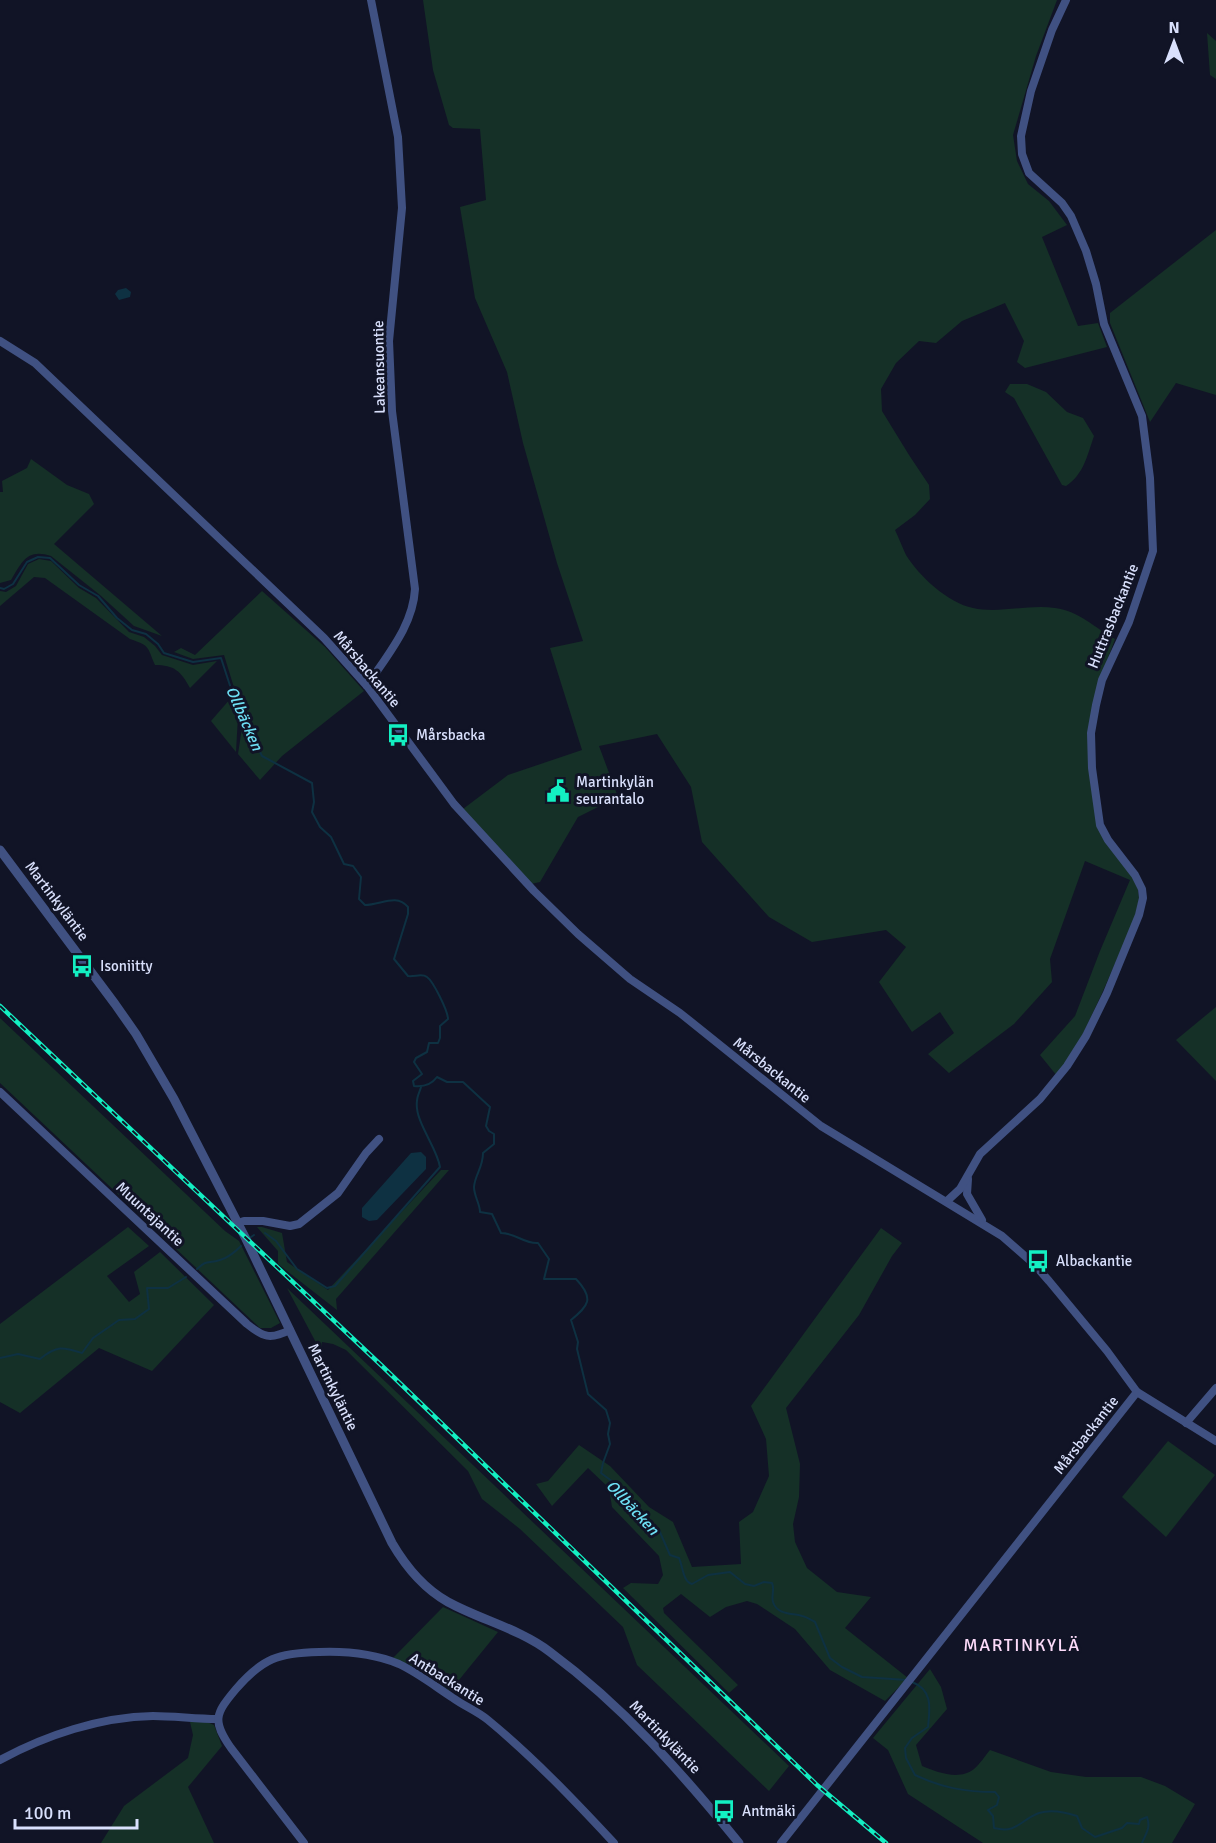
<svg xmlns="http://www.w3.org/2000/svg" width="1216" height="1843" font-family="Signika,sans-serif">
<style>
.green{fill:#153027}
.water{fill:#0e3142}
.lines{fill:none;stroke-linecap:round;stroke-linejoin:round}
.stream{stroke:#0e3142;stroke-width:2}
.minor{stroke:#405182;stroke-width:8}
.tertiary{stroke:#405182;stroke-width:9}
.rail-casing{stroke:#13efc2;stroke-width:4.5}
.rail{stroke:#111426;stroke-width:2;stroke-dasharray:7;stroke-linecap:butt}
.labels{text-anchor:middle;stroke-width:6;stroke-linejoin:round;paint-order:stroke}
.street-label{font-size:15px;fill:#d9e0fc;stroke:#111426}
.poi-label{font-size:15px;fill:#d9e0fc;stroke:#111426;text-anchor:start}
.water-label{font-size:16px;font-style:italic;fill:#6ee0f5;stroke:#111426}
.quarter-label{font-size:18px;letter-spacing:1.5px;fill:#fddbfa;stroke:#111426}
</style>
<rect width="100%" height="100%" fill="#111426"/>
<g class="green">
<path d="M423,0h634l-21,56 -23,79 4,26 11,23 21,17 18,24 -25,12 36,89 20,-3 9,24 -82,21 -8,-6 7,-21 -19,-38 -43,18 -26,22 -17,-2 -23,22 -15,26 1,22 27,44 20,30 1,14 -15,16 -20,15c4,8 7,17 11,25 13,21 42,48 67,53 26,6 55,-4 82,0 24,3 40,20 60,31l-10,27 -16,102 9,58 34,49 6,14 1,10 -4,19 -32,73 -20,43 -26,42 -17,-21 35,-39 25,-65 30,-71 -45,-19 -35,98 2,23 -38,42 -65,49 -21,-19 26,-21 -14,-21 -28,20 -33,-50 27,-35 -20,-17 -74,12 -43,-25 -67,-75 -11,-55 -34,-53 -58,12 19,51 -40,20 -38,65 -9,2 -68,-75 45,-34 74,-25 -32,-102 33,-7 -26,-78 -34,-120 -16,-71 -32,-74 -15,-91 26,-7 -6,-71 -27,-1 -4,-3 -16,-55z"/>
<polygon points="1207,33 1216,41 1216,79 1210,75"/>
<polygon points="1216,230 1216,395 1176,383 1150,422 1110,323 1110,313"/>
<path d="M1010,384h17l19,8 21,20 16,6 11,18c-7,20 -10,38 -28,50l-4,-1 -48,-87 -9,-6z"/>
<path d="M31,459l36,26 22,9 5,10 -40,40 108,92 -28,-10 -34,-31 -49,-39c-24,-8 -29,6 -40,24l-11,3v-91h3l-1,-11 25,-13z"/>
<path d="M39,559l12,2 28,27 17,10 33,34 15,5 11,9 7,9 31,10 24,-4 -27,27c-9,-17 -16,-23 -35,-23 -8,-18 -4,-19 -25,-26l-85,-61 -11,-1 -34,29v-15l6,1 10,-6 12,-22z"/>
<polygon points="262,591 325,647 364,691 282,756 260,780 238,754 241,734 240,707 224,655 193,659 174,652 181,648 195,655"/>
<polygon points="231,698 238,716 236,752 211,721"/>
<polygon points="1216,1007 1216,1081 1176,1040"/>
<polygon points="0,1018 225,1231 239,1241 280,1323 271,1328 260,1328 0,1083"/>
<polygon points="441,1170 449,1170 336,1299 337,1310 278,1264 278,1251 257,1227 262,1227 282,1233 287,1262 328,1290"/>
<polygon points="128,1227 149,1246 107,1276 129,1302 140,1294 134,1272 160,1252 214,1305 152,1371 99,1348 20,1413 0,1402 0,1324"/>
<polygon points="881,1228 902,1243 892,1256 859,1315 786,1408 800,1464 799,1497 793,1524 795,1542 807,1568 837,1592 871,1597 845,1628 908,1678 885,1701 830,1670 795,1629 757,1604 747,1601 726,1607 710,1617 681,1594 663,1608 664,1613 738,1685 729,1693 623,1588 631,1583 658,1584 663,1575 659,1556 612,1507 609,1488 588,1468 552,1506 536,1484 548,1481 579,1445 610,1466 649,1507 673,1522 692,1567 741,1564 739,1522 753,1512 769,1476 766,1439 751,1406"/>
<polygon points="287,1288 789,1766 769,1791 637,1665 623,1627 520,1529 482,1499 468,1471 346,1350 333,1344 322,1342 321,1352"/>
<polygon points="1168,1441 1215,1475 1166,1537 1122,1497"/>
<polygon points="443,1607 498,1632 450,1691 423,1671 393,1658"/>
<path d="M930,1669l11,18 6,22 -31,36 6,21c15,6 37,15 52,3 6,-5 11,-13 16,-19l61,22 35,5h55l24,9 30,18 -23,39h-189l-75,-49 -20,-44 -15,-12z"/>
<polygon points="190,1722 207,1722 214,1725 222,1746 188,1787 214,1843 101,1843 124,1806 188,1758 193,1735"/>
</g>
<g class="water">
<polygon points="126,288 131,292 130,297 119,300 115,294 118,290"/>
<polygon points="421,1152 426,1157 426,1169 377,1220 369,1221 362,1217 362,1208 411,1153"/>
</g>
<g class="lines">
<g class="stream">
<path d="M0,588l4,1 9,-5 14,-22 11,-5 12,1 29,27 19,11 19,22 15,12 14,4 12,10 6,9 29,9 28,-4 16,49 25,49 50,27 2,19 -2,10 8,15 11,10 13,27 9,2 8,11 -2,22 6,6c16,0 31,-12 43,2v7l-14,45 14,17c7,1 14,-3 19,1 6,4 21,34 21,42l-8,7v12l-2,5h-9l-2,9 -11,6 -2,4 8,12 -9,7 1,5c10,1 18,-2 23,-9l10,5h16l27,25 -4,19 3,5 5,3v10l-11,9c0,15 -8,21 -9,34 0,9 6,17 6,25l12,2 9,19c15,0 23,11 37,10l11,16 -5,20h32c19,20 12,27 -5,41l7,22 -1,7 11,45 18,16 4,13 -2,11 2,10 -7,19 -2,10 16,12 11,12 14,24 10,3 7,6 11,25 9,3c4,9 4,24 13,26l16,-9 22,-3 15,12 9,2 10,-4 8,1c3,7 -1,13 1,19 4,13 19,11 29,14 5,1 9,4 13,6l15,36 12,9 20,10 45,3"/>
<path d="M265,1233l11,8 21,28 30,19 8,-2 105,-119c-3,-20 -26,-46 -23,-66 0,-5 3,-10 4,-14"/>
<polyline points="251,1237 254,1235"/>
<path d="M197,1269c10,-10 11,-5 23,-9 8,-2 15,-8 21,-14"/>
<path d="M0,1358l18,-4 22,5c17,-14 23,-12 42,-6l11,-15 26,-18 16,-1 14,-10 -2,-21h21l18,-11"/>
<path d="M912,1682c21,8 18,26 16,45l-16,11 -7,10 1,10 9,17c28,13 50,17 80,17l4,5 -2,8 -9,5 5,6 1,12c23,6 26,-8 45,-15 12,-4 26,-1 38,3l5,12 13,9 27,-9 5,-5 12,1 1,-4 7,-3c4,11 -1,16 -5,26"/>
</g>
<g class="minor">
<polyline points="0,341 35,363 324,638 367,686 454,804 534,891 578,934 630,979 680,1013 821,1126 1002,1236 1034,1264 1049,1281 1107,1351 1137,1392 781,1843"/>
<path d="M367,686c20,-31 46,-60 48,-97l-23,-178 -3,-70 13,-133 -4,-71 -27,-137"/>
<path d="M0,1092l247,232c16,13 23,16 43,6"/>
<polyline points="968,1179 967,1194 982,1220"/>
<polyline points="947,1201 960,1189 980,1154 1040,1099 1067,1066 1086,1036 1107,993 1139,915 1143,898 1142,889 1135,875 1108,840 1100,825 1092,768 1091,733 1096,705 1102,680 1129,622 1153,551 1150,478 1142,416 1104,324 1096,284 1086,251 1071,216 1062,203 1029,173 1022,154 1021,136 1031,91 1052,30 1066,0"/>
<polyline points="238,1223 244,1221 263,1221 290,1226 299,1224 338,1193 366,1153 379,1139"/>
<polyline points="1137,1392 1216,1441"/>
<polyline points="1186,1423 1216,1388"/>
<path d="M0,1760c46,-25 100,-43 153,-44 21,0 43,3 64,3"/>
<path d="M304,1843l-73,-95c-19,-27 -16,-34 5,-59 27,-31 42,-36 83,-37 26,-1 56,2 80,12 19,9 37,23 54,34 11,8 24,13 35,22 45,37 86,80 126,123"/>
</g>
<path class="tertiary" d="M0,850l115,154 21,30 38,65 72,140 146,304c14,24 31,45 56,59 33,18 72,27 102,50 73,54 132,121 189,191"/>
<g class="rail-casing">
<polyline id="rail" points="0,1006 381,1365 817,1785 886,1843"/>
</g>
<use href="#rail" class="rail"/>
</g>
<defs>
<g id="bus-bare" transform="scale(1.8)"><path d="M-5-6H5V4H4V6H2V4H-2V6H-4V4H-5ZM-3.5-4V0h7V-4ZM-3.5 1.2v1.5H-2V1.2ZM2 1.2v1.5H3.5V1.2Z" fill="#13efc2" stroke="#111426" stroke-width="2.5" paint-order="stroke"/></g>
<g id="civic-bare" transform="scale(1.8)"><path d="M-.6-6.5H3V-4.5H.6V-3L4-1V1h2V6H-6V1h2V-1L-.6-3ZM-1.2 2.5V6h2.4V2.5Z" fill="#13efc2" stroke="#111426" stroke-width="2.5" paint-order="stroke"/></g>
</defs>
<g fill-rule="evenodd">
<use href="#bus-bare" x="398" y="735"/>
<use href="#civic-bare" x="558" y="791"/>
<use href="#bus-bare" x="82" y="966"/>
<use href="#bus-bare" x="1038" y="1261"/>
<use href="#bus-bare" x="724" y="1811"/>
</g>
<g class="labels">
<g class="street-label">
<text transform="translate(379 367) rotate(-91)" y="5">Lakeansuontie</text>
<text transform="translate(1113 616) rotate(-68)" y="5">Huttrasbackantie</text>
<text transform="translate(367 669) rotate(50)" y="5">Mårsbackantie</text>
<text transform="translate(57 901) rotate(53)" y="5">Martinkyläntie</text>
<text transform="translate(772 1070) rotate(39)" y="5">Mårsbackantie</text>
<text transform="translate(150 1214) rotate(43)" y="5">Muuntajantie</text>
<text transform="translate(333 1387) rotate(64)" y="5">Martinkyläntie</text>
<text transform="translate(1086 1435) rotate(-52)" y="5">Mårsbackantie</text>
<text transform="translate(447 1679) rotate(32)" y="5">Antbackantie</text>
<text transform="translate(665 1737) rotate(46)" y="5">Martinkyläntie</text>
</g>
<g class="poi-label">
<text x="416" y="740">Mårsbacka</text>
<text x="576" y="787">Martinkylän<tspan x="576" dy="17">seurantalo</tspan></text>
<text x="100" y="971">Isoniitty</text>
<text x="1056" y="1266">Albackantie</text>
<text x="742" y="1816">Antmäki</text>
</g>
<g class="water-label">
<text transform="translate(245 718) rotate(66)" y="6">Ollbäcken</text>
<text transform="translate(633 1507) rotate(47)" y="6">Ollbäcken</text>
</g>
<g class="quarter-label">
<text x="1022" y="1651">MARTINKYLÄ</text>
</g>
</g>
<g transform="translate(1174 42)" stroke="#111426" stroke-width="4.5" paint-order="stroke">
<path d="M0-4.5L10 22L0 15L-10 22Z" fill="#d9e0fc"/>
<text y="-9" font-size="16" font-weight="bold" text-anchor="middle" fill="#d9e0fc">N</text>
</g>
<path d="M15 1819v9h122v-9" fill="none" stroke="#d9e0fc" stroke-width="3"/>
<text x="24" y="1819" font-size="18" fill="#d9e0fc" stroke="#111426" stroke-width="4.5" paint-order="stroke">100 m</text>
</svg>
